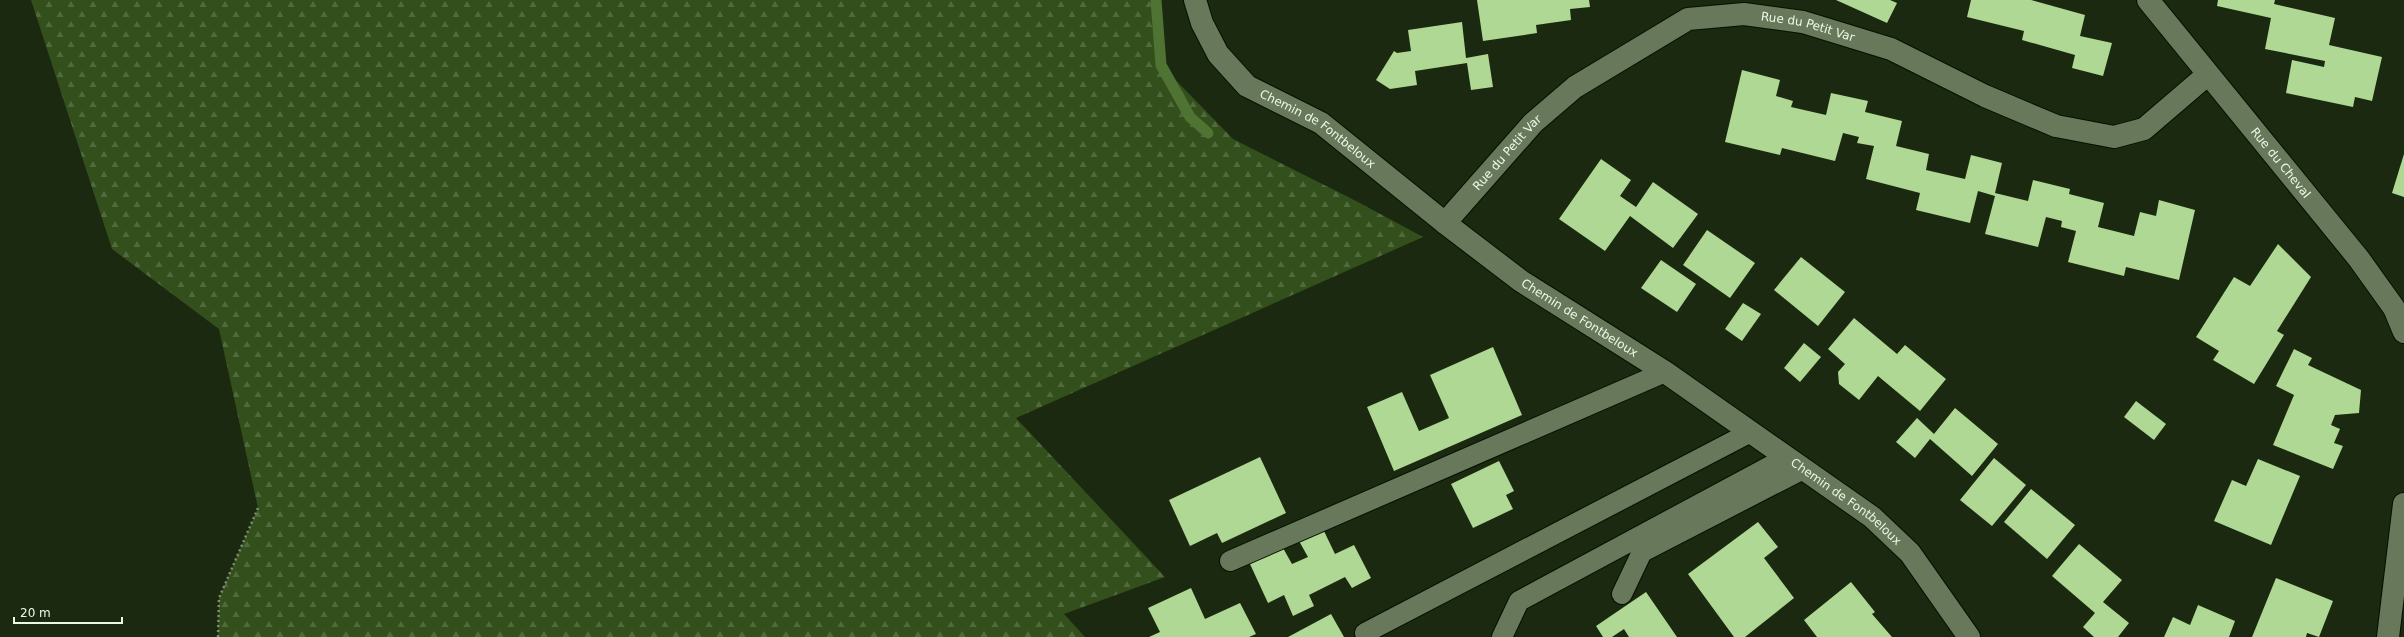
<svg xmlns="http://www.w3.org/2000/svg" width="2404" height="637" font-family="'DejaVu Sans',sans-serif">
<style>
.forest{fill:url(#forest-firs)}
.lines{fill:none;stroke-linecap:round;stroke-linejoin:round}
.stream{stroke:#4f7333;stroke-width:11}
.building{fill:#afd894}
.service-casing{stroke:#051100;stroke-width:22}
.minor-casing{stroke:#051100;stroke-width:24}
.path{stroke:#808d77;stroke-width:2.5;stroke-dasharray:2 3;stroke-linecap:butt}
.service{stroke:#67785b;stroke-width:20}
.minor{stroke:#67785b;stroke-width:22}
.labels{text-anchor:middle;stroke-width:4;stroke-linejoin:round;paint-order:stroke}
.street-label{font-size:12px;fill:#edf7e6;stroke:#1a290f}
</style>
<defs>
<pattern id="forest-firs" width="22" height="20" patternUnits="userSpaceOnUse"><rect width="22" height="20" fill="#33501c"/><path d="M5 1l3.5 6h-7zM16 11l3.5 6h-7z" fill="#516a3d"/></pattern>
</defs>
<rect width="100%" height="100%" fill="#1a290f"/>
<polygon class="forest" points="31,0 1153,0 1161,65 1233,139 1358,202 1423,237 1016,418 1165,577 1064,614 1085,637 218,637 219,598 258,508 219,329 112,249"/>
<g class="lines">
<polyline class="stream" points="1156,0 1161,65 1190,117 1208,133"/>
</g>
<g class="building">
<polygon points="1477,0 1589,0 1590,7 1570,9 1571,20 1536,25 1537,33 1483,41"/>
<polygon points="1836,0 1890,0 1897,3 1887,23"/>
<polygon points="1971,0 2031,0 2085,15 2080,36 2112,43 2103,76 2072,68 2075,55 2022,40 2024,31 1967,17"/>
<polygon points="2218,0 2275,0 2274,4 2335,18 2329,45 2382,57 2372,101 2355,97 2353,107 2286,93 2292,60 2324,67 2325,61 2265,49 2271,18 2217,6"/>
<polygon points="1462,22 1466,58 1488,54 1493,87 1471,90 1467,63 1415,71 1417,85 1390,89 1376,80 1394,51 1397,53 1411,51 1408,30"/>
<polygon points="1742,70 1780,80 1776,96 1793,101 1791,107 1826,115 1831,93 1868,101 1865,112 1902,121 1896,146 1929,154 1926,170 1965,179 1971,155 2002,163 1995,193 2028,201 2033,180 2070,189 2069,194 2104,203 2098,227 2134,236 2140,212 2156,216 2159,200 2195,210 2179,280 2126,267 2124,276 2068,262 2076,231 2061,227 2062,221 2046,217 2038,247 1985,234 1995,196 1978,191 1970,223 1916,210 1920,193 1866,179 1874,146 1857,143 1859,137 1843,133 1835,161 1782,148 1780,155 1725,142"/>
<polygon points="2404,154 2404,197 2392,193"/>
<polygon points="1601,159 1631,180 1620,196 1636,207 1653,182 1698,214 1673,248 1630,216 1605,251 1559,219"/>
<polygon points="1707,230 1755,263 1730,298 1683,265"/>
<polygon points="2278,244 2311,277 2277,331 2284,335 2254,384 2213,360 2219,351 2196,337 2234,277 2250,286"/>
<polygon points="1801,257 1845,292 1818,326 1774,290"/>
<polygon points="1661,260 1696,284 1677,312 1641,288"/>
<polygon points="1743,303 1761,314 1742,341 1725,329"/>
<polygon points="1854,318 1897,354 1905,345 1946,379 1920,411 1878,376 1859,400 1839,384 1838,372 1845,364 1828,349"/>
<polygon points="1804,343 1821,357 1800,382 1784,368"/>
<polygon points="1493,347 1522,415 1394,471 1367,407 1402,392 1419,431 1449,418 1430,375"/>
<polygon points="2294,349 2312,358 2308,365 2361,390 2359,413 2335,415 2331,425 2340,429 2334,443 2343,446 2333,469 2273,445 2294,395 2276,386"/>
<polygon points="2136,401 2166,424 2154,440 2124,417"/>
<polygon points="1955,408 1998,444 1972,476 1930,439 1915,458 1896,442 1917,418 1934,434"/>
<polygon points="1260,457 1286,513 1222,543 1217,533 1190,546 1169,500"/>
<polygon points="1994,458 2026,485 1992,526 1960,500"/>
<polygon points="2258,459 2300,476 2271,545 2214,521 2232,480 2246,486"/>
<polygon points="1499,461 1514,491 1506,495 1513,509 1473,528 1451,484"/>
<polygon points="2031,489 2075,525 2047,559 2004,522"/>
<polygon points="1758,522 1778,547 1764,558 1794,598 1745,637 1734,637 1688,574"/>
<polygon points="1323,529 1335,554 1354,545 1371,578 1352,588 1345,577 1309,595 1314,606 1293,616 1284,595 1268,603 1250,564 1283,548 1292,564 1308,557 1299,541"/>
<polygon points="2079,544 2122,580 2103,602 2129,623 2118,637 2094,637 2083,627 2095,613 2052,576"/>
<polygon points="2276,578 2333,601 2319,637 2307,633 2306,637 2252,637"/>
<polygon points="1851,582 1875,612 1872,614 1892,637 1817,637 1804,620"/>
<polygon points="1191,588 1205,619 1240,603 1256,634 1249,637 1149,637 1160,632 1148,608"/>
<polygon points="1646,592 1677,637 1629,637 1624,629 1612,637 1603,637 1596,626"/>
<polygon points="2198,605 2235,621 2229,637 2164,637 2173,617 2190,625"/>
<polygon points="1331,614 1344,637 1288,637"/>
</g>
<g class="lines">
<g class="service-casing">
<g id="service">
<polyline points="1230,561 1665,372"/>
<polyline points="1622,594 1642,552 1803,469"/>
<polyline points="1365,633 1749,433"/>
<polyline points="1502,637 1519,601 1787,457"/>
</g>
</g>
<g class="minor-casing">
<g id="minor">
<path id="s1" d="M1195,0l7,23 16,31 29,32 74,37 124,100 76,58 144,91 207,145 38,36 59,84"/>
<path id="s2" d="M2148,0l211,259 35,49 10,24"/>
<path id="s3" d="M1445,223l88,-100 42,-36 113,-68 56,-5 59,8 88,27 94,47 71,30 58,11 30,-8 63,-54"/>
<polyline points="2388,637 2404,504"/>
</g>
</g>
<polyline class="path" points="218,637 219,598 258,508"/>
<use href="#service" class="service"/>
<use href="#minor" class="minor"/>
</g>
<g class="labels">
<g class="street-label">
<text dy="4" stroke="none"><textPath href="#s3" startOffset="442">Rue du Petit Var</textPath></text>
<text dy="4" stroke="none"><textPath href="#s1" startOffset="185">Chemin de Fontbeloux</textPath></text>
<text dy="4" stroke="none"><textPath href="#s3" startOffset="94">Rue du Petit Var</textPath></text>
<text dy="4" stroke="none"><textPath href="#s2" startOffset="210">Rue du Cheval</textPath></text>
<text dy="4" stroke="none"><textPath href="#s1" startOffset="509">Chemin de Fontbeloux</textPath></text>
<text dy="4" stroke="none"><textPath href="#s1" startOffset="833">Chemin de Fontbeloux</textPath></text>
</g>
</g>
<path d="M14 617v6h108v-6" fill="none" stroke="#edf7e6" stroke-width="2"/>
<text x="20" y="617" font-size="12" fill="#edf7e6" stroke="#1a290f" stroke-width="3" paint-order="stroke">20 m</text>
</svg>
